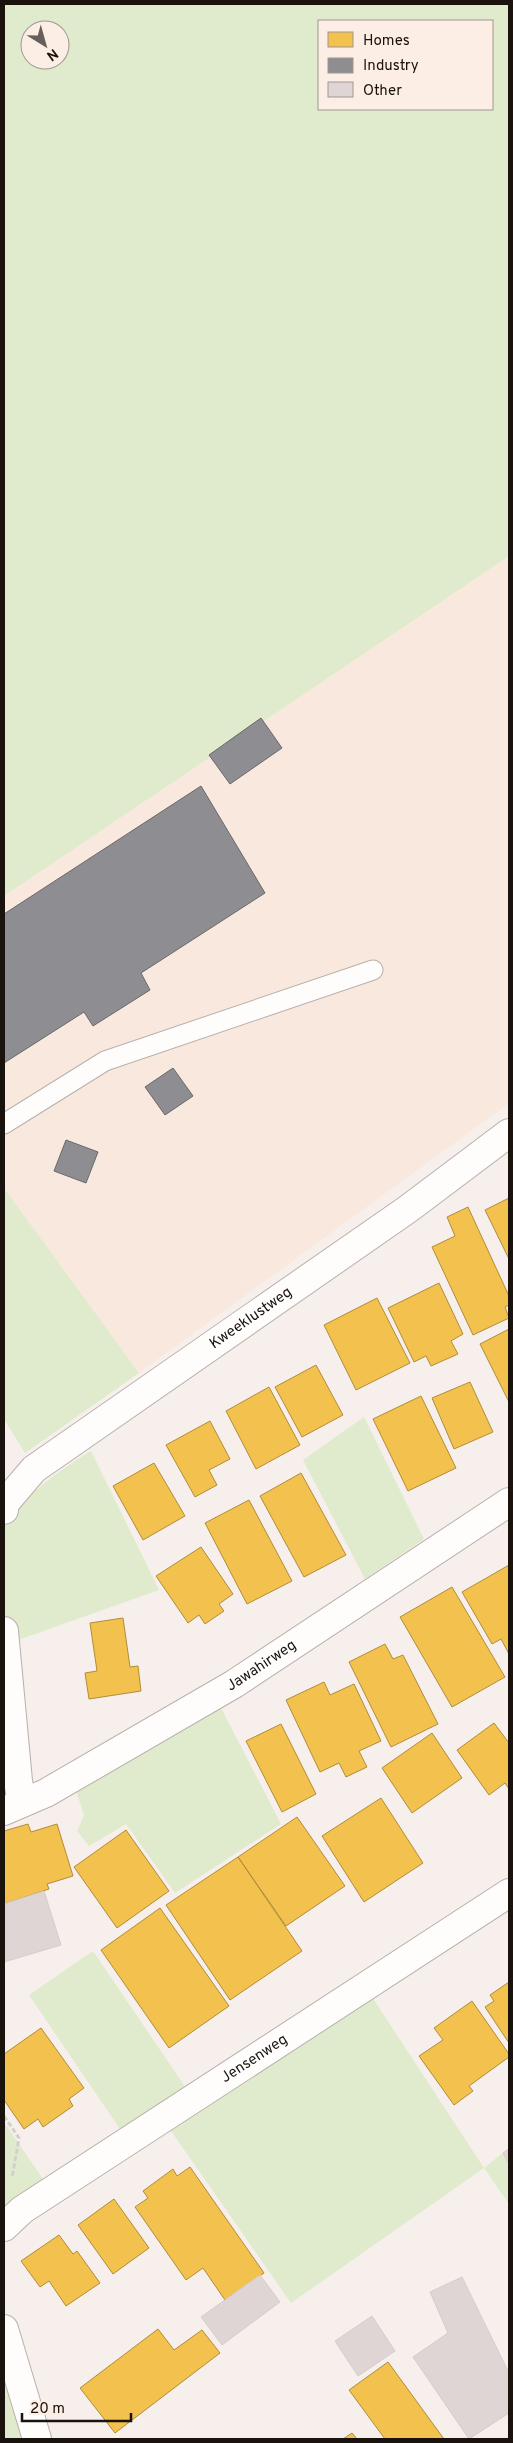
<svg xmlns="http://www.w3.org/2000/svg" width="513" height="2443" viewBox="0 0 513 2443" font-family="Overpass,sans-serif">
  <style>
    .built { fill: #f9e8dd }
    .green { fill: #dfebcc; fill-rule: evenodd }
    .homes { fill: #f2c14e; stroke: #b18c3a }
    .industry { fill: #8d8d92; stroke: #6a686a }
    .building { fill: #dfd5d5; stroke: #d5cdcc }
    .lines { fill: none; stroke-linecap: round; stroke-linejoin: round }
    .service-casing { stroke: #b8b0ac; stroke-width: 21 }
    .minor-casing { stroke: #b8b0ac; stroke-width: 30 }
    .path { stroke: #d2d0cf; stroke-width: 3; stroke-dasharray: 5 2.5; stroke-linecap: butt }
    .service { stroke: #fefdfc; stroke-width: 19 }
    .minor { stroke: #fefdfc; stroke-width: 28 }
    .labels { text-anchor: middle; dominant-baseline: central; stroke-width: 5; stroke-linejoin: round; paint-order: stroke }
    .street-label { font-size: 15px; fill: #1a120d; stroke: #fdeee5 }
  </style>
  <rect width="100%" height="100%" fill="#f7efeb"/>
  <!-- built -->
  <path class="built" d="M509 556V1103L139 1373 4 1188V896Z"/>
  <!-- green -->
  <path class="green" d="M4 4H509V556L4 896ZM319 21H492V109H319ZM30 30H60V60H30Z
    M4 1188 139 1373 25 1453 4 1419Z
    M364 1417 424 1539 365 1579 303 1460Z
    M91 1451 159 1590 4 1645V1523C32 1491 55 1473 91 1451Z
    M220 1706 281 1824 175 1893 126 1824 89 1846 77 1831 84 1815 76 1791 81 1782Z
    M93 1951 186 2088 122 2132 29 1995Z
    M372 1997 484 2168 509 2148V2204L484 2168 291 2303 169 2128Z
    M4 2122 45 2182 4 2210Z
    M4 2366 21 2439H4Z"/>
  <!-- homes -->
  <path class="homes" d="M509 1198V1259L485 1210Z
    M468 1207 509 1296V1305L505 1307 509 1318 473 1335 432 1247 455 1236 447 1217Z
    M439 1283 463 1334 451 1341 458 1354 431 1366 426 1356 414 1362 388 1308Z
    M377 1298 410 1363 356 1390 324 1325Z
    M509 1329V1402L480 1344Z
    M316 1365 343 1415 302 1437 275 1387Z
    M470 1382 493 1432 454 1449 432 1398Z
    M269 1387 300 1445 256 1469 226 1411Z
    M421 1396 456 1468 408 1491 373 1419Z
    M210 1421 230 1459 209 1470 217 1485 195 1497 166 1445Z
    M154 1463 185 1516 143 1540 113 1486Z
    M301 1473 346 1555 304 1577 260 1496Z
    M249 1500 292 1581 247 1604 205 1523Z
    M201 1547 233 1594 219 1604 224 1611 205 1624 199 1615 188 1623 156 1576Z
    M509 1565V1654L501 1639 492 1644 462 1592Z
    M452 1587 505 1677 452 1707 400 1617Z
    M123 1618 130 1667 138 1666 141 1691 89 1699 85 1673 97 1671 90 1623Z
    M385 1644 393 1659 403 1655 438 1724 391 1747 349 1662Z
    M324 1682 330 1695 354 1684 381 1741 359 1751 367 1767 346 1777 339 1763 320 1772 286 1700Z
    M494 1723 509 1743V1789L505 1783 489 1795 457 1750Z
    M281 1724 316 1794 282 1812 246 1741Z
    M432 1733 462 1778 412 1813 382 1768Z
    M381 1798 423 1863 364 1902 322 1836Z
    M297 1817 345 1886 286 1926 238 1857Z
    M28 1824 31 1832 57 1824 73 1876 47 1884 49 1889 4 1904V1831Z
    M126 1830 169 1891 117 1928 74 1867Z
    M238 1857 302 1951 230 2000 166 1905Z
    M160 1908 229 2006 169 2048 101 1950Z
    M509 1982V2043L485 2007 494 2001 490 1995Z
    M472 2001 509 2054V2057L469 2086 473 2091 454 2105 419 2056 443 2040 434 2028Z
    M41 2028 84 2088 69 2099 73 2106 43 2127 38 2119 24 2129 4 2100V2054Z
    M190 2167 264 2273 225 2300 203 2268 186 2280 135 2207 148 2198 143 2191 173 2169 177 2176Z
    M114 2199 149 2248 113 2274 78 2225Z
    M59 2235 73 2254 77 2251 100 2283 66 2306 49 2281 40 2287 21 2261Z
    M158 2329 174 2350 202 2330 220 2353 115 2433 80 2388Z
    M388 2362 444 2439H385L349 2390Z
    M352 2433 357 2439H343Z"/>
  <!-- industry -->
  <path class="industry" d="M261 718 282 748 230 784 209 755Z
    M201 786 265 893 141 973 150 990 93 1026 84 1012 4 1063V914Z
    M173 1068 193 1096 165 1115 145 1087Z
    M66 1140 98 1152 86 1183 54 1171Z"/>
  <!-- building -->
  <path class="building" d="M44 1891 61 1945 4 1962V1904Z
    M509 2149V2164L503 2153Z
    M260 2275 280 2302 222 2345 201 2317Z
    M462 2277 509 2373V2413L469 2439 413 2357 448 2333 430 2292Z
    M372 2316 395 2351 358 2376 335 2341Z"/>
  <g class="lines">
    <defs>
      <path id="service" d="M4 1124 105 1061 373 970"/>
      <g id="minor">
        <path id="s1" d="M4 1510 5 1503 34 1469 408 1209 509 1133"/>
        <path d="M4 1631 18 1781 22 1803"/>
        <path id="s2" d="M4 1811 46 1793 234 1684 509 1502"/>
        <path id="s3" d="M4 2227 22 2210 509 1893"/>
        <path d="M4 2329 37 2439"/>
      </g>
    </defs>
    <!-- service casing -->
    <use href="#service" class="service-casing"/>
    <!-- minor casing -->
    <use href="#minor" class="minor-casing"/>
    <!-- path -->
    <path class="path" d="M4 2116 19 2138 12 2178"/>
    <!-- service -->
    <use href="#service" class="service"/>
    <!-- minor -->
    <use href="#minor" class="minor"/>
  </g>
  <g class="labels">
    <!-- street labels -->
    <g class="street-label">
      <text stroke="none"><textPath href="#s1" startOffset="316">Kweeklustweg</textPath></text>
      <text stroke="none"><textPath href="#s2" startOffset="296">Jawahirweg</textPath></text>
      <text stroke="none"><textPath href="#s3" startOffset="302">Jensenweg</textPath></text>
    </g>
  </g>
  <!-- border -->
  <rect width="513" height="2443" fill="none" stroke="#1a120d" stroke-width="10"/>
  <!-- legend -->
  <rect x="318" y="20" width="175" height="90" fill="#fdeee5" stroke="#a2968f"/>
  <rect x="328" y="32" width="25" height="15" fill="#f2c14e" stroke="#a2968f"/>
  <text x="363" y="45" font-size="15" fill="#1a120d">Homes</text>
  <rect x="328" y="58" width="25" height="15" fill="#8d8d92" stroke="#a2968f"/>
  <text x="363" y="70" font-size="15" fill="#1a120d">Industry</text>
  <rect x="328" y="82" width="25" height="15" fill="#dfd5d5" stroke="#a2968f"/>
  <text x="363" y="95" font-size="15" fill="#1a120d">Other</text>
  <!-- north arrow -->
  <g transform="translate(45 45) rotate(143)"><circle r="24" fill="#fdeee5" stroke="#a2968f"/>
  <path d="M0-4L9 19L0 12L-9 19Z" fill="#675f5b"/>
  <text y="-8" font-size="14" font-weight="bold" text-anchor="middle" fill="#1a120d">N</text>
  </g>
  <!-- scale -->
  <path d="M22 2413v8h109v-8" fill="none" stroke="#1a120d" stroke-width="2.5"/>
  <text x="30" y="2413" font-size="15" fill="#1a120d" stroke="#fdeee5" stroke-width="4" paint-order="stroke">20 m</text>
</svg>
